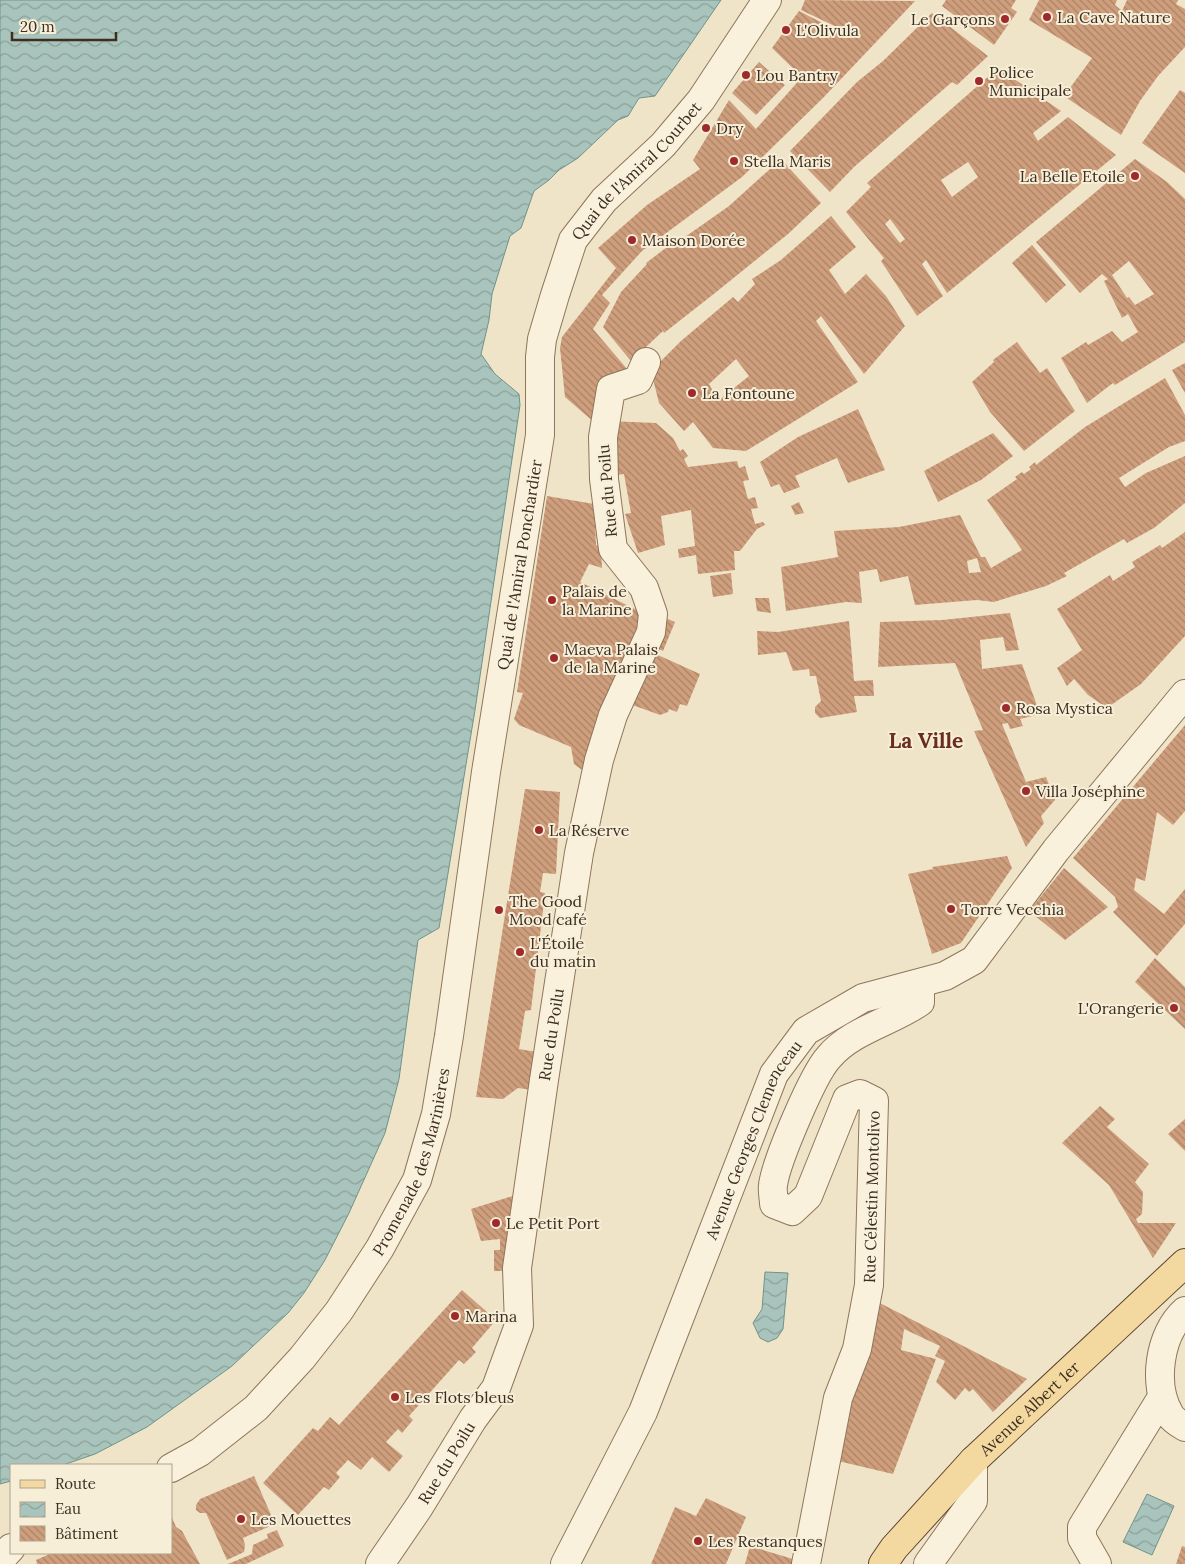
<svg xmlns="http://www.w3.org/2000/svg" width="1185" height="1564" viewBox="0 0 1185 1564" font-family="Lora,serif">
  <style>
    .water { fill: url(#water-waves); stroke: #6f938a }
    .building { fill: url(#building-back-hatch); fill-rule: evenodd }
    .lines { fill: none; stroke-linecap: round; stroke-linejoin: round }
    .minor-casing { stroke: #8d765c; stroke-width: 30 }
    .major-casing { stroke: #5b4430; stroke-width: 30 }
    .minor { stroke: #faf1dc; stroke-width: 28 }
    .major { stroke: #f3d9a0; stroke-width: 28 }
    .poi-dot { fill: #9e2a2b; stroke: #f7eed8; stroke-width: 2 }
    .labels { text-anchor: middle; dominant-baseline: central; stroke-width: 4; stroke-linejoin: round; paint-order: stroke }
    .poi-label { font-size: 16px; fill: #3d2e20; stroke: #f7eed8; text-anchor: start }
    .street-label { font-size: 16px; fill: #3d2e20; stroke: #f7eed8 }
    .district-label { font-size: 21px; font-weight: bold; fill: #6b2e1e; stroke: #f7eed8 }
  </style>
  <defs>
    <pattern id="water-waves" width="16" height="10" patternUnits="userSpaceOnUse" patternTransform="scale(1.25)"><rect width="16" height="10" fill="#a9c4bc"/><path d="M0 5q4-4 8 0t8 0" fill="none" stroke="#8ba098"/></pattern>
    <pattern id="building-back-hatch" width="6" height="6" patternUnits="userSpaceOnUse" patternTransform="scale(1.25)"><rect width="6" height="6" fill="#cf9f7d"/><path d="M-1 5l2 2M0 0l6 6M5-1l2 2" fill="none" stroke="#a98266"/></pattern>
  </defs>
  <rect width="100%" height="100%" fill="#f0e4c8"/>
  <!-- water -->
  <path class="water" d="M0 0H721L655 96 639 98 628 116 618 120 578 158 559 170 549 180 534 191 521 228 510 236 492 294 489 320 481 354 495 374 519 394 520 405 475 710 439 928 418 940 399 1079 385 1133 349 1213 325 1260 304 1293 288 1313 232 1366 147 1427 95 1454 63 1465H11V1481L0 1484Z
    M765 1272 788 1273 783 1329 777 1338 768 1342 760 1338 753 1323 762 1309Z
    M1147 1494 1174 1506 1152 1555 1123 1542Z"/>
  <!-- building -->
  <path class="building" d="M805 0 915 1 823 98 742 177 642 251 602 295 610 303 593 329 628 370 595 423 565 397 560 348 562 337 616 268 598 248 647 205 700 169 693 160 729 100 756 129 802 77 772 48 799 11 842 33 843 30 801 10Z
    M946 0H1016L1011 8 1017 12 994 45 942 6Z
    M1039 0H1117L1115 5 1122 11 1127 0H1178L1176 4 1185 9V47L1158 76 1140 101 1121 135 1064 96 1092 58 1029 20Z
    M932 13 988 56 957 85 952 82 854 167 830 192 790 151 857 82 883 61Z
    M759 62 785 85 756 115 732 93Z
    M998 68 1061 111 1033 133 1038 141 1068 117 1116 155 947 293 926 260 922 264 943 296 917 316 881 261 884 258 846 212 871 187 867 183ZM968 162 978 177 952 197 941 180ZM890 219 905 239 900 243 885 224Z
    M1180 90 1185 93V173L1142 143Z
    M781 159 821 203 788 234 715 293 664 333 663 331 631 361 603 327 621 292 647 264 646 263 675 241 679 247 687 240 685 237 729 206Z
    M1135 159 1167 182 1185 199V342L1115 385 1113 383 1087 403 1061 358 1086 342 1088 345 1112 331 1122 342 1138 332 1128 314 1122 318 1104 281 1108 279 1102 274 1080 293 1036 242ZM1129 261 1154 294 1135 305 1129 297 1127 298 1112 275Z
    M831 216 856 247 829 270 845 294 866 274 886 296 905 326 864 374 821 316 816 321 858 382 746 451 713 448 693 422 684 431 659 403 651 371 681 341 733 297 738 302 755 284 752 279 781 260ZM736 359 749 376 718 401 709 384Z
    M1032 245 1066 285 1046 303 1012 263Z
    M1017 342 1040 373 1047 368 1075 411 1024 451 990 412 972 382 994 362 993 360Z
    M1185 363V393L1172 370Z
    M1165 378 1185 415V441L1169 447 1119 478 1125 487 1146 473 1185 456V503L1154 528 1127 543 1124 539 1064 573 1067 576 1046 586 994 602 977 600 915 605 908 576 880 582 877 569 859 572 862 603 846 602 786 611 781 567 838 557 834 531 899 527 960 515 981 557H985L991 568 1022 550 987 500 1017 479 1015 477 1022 472 1024 474 1031 469 1029 467 1035 462 1036 465 1085 427ZM977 558 981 572 969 573 967 561Z
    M858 409 885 470 848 483 837 458 795 476 800 487 784 493 779 484 771 487 760 462 798 437Z
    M608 421 656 423 673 438 680 451 683 449 688 456 684 459 688 467 737 461 739 468 745 466 749 480 743 481 748 499 755 497 758 508 751 509 755 524 763 522 765 525 757 529 740 551H734L735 570 698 574 696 555 679 558 678 549 695 546 691 510 661 516 665 545 638 553 625 514 631 513 624 474 611 476Z
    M993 433 1013 456 981 480 938 502 924 471Z
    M547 496 594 504 596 545 601 547 602 568 589 564 580 582 643 613 611 688 582 770 574 764 571 747 519 725 514 719 523 693 517 692Z
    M799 502 804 513 795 515 791 506Z
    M1185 532V636L1141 684 1107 708 1088 695 1074 679 1067 686 1057 668 1082 650 1057 609 1110 575 1113 581 1135 567 1132 562 1160 545 1162 548Z
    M731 573 733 594 713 597 710 576Z
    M755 598H769L771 613 757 611Z
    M1010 613 1019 650 1006 651 1003 637 980 640 982 669 1022 664 1040 714 1020 719 1023 726 1010 729 1008 723 1002 724 1026 782 1046 777 1055 800 1041 816 1044 823 1026 847 974 731 983 730 955 663 878 667 880 622 942 620Z
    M663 617 675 622 663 651 651 645Z
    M849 621 854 681 873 680 874 696H854L857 712 820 718 815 713V707L821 701 816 676H810L809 669 793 671 786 652 758 655 757 631 778 632Z
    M649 651 700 674 687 706 680 704 677 712 669 709 668 712 660 715 627 703Z
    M1185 725V811L1173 825 1157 812 1145 881 1136 878 1134 890 1164 914 1185 889V924L1157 956 1113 912 1118 907 1115 897 1073 858Z
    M525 789 560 792 556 874 543 873 540 892 545 893 531 1010 525 1011 519 1049 537 1052 532 1090 518 1088 503 1099 476 1097Z
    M1007 856 1012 868 961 943 932 954 908 874 933 869 932 867Z
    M1064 868 1108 907 1065 940 1029 911Z
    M1155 958 1185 987V1029L1135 982Z
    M1100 1106 1115 1119 1107 1127 1149 1164 1135 1182 1143 1192 1142 1214 1136 1219 1138 1223H1176L1153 1258 1109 1185 1062 1143Z
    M1185 1119V1151L1168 1134Z
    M519 1194 513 1271H494V1250H500V1239L481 1241 471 1209Z
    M462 1290 496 1320 472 1348 476 1352 464 1364 459 1360 409 1416 413 1420 402 1433 398 1429 386 1442 403 1456 389 1472 372 1457 361 1470 348 1460 336 1473 340 1477 329 1490 324 1487 298 1515 263 1483 313 1428 318 1431 330 1417 339 1425Z
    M874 1300 1027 1379 993 1412 973 1389 969 1392 965 1388 955 1400 936 1382 945 1361 935 1356 940 1346 904 1329 901 1350 936 1359 893 1474 838 1461Z
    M254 1476 275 1524 243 1538 245 1545 244 1552 227 1560 206 1513H200L196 1510V1505L200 1499Z
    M706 1498 746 1517 726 1564H651L675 1507 696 1516Z
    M171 1515 176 1527 182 1531 200 1564H37L36 1560 52 1553H171Z
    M277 1530 284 1546 246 1564H228L252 1554 253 1545 268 1538 267 1534Z
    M750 1546 793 1559 792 1564H745Z
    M1182 1546 1185 1547V1564H1176Z"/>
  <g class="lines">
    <defs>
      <g id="minor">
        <path d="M1185 1311C1159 1334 1152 1385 1170 1415 1173 1420 1180 1424 1185 1427"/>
        <path id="s1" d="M171 1468 200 1452 256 1408 302 1358 339 1311 380 1248 417 1180 436 1114 449 1036 486 772 540 435V357L542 339 555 295 573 240 604 200 663 145 701 100 767 0"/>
        <path d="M0 1560 11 1548"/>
        <path id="s2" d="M380 1564 419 1507 473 1419 496 1388 519 1325 517 1268 544 1080 579 853 599 760 613 715 651 632 653 614 644 588 613 549 604 479 603 437 611 389 638 380 646 362"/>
        <path id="s3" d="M565 1564 643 1412 774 1074 806 1031 863 998 945 976 974 960 1056 850 1185 694"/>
        <path id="s4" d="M806 1564 838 1398 857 1349 869 1285 874 1101 860 1094 847 1099 808 1196 792 1211 774 1204C774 1199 772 1191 773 1185 776 1162 813 1074 829 1057 852 1030 891 1022 920 1002V984"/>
        <path d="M928 1564 973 1501V1461"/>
        <path d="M1097 1564 1082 1538V1527L1162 1397"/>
      </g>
      <g id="major">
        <path id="s5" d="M883 1564 894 1548 973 1461 1185 1263"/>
      </g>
    </defs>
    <!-- minor casing -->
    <use href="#minor" class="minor-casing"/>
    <!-- major casing -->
    <use href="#major" class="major-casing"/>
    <!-- minor -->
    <use href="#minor" class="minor"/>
    <!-- major -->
    <use href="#major" class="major"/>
  </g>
  <!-- markers -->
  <g class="poi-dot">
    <circle cx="1047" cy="17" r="5"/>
    <circle cx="1005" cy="19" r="5"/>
    <circle cx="786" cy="30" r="5"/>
    <circle cx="746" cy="75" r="5"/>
    <circle cx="979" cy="81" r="5"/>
    <circle cx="706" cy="128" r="5"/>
    <circle cx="734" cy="161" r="5"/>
    <circle cx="1135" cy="176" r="5"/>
    <circle cx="632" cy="240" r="5"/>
    <circle cx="692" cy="393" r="5"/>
    <circle cx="552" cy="600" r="5"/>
    <circle cx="554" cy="658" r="5"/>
    <circle cx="1006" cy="708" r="5"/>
    <circle cx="1026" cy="791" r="5"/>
    <circle cx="539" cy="830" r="5"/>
    <circle cx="951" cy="909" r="5"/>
    <circle cx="499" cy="910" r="5"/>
    <circle cx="520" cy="952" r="5"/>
    <circle cx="1174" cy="1008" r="5"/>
    <circle cx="496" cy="1223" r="5"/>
    <circle cx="455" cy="1316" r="5"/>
    <circle cx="395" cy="1397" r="5"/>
    <circle cx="241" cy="1519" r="5"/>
    <circle cx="698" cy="1541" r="5"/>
  </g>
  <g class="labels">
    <!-- poi labels -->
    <g class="poi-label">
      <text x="1057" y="17">La Cave Nature</text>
      <text x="995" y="19" text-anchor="end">Le Garçons</text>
      <text x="796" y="30">L'Olivula</text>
      <text x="989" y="72">Police<tspan x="989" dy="18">Municipale</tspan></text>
      <text x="756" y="75">Lou Bantry</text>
      <text x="716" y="128">Dry</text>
      <text x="744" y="161">Stella Maris</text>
      <text x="1125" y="176" text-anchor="end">La Belle Etoile</text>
      <text x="642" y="240">Maison Dorée</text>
      <text x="702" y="393">La Fontoune</text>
      <text x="562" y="591">Palais de<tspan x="562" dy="18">la Marine</tspan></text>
      <text x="564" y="649">Maeva Palais<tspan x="564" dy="18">de la Marine</tspan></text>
      <text x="1016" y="708">Rosa Mystica</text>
      <text x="1036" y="791">Villa Joséphine</text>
      <text x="549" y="830">La Réserve</text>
      <text x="509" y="901">The Good<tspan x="509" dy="18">Mood café</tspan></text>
      <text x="961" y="909">Torre Vecchia</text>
      <text x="530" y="943">L'Étoile<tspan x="530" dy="18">du matin</tspan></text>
      <text x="1164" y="1008" text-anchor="end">L'Orangerie</text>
      <text x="506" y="1223">Le Petit Port</text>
      <text x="465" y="1316">Marina</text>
      <text x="405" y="1397">Les Flots bleus</text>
      <text x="251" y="1519">Les Mouettes</text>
      <text x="708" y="1541">Les Restanques</text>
    </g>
    <!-- street labels -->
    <g class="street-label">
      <text stroke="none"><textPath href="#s1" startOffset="1434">Quai de l'Amiral Courbet</textPath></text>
      <text transform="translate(607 491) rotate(-95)">Rue du Poilu</text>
      <text stroke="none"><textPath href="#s1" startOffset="1009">Quai de l'Amiral Ponchardier</textPath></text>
      <text stroke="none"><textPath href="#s2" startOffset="571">Rue du Poilu</textPath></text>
      <text stroke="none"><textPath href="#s3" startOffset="465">Avenue Georges Clemenceau</textPath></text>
      <text stroke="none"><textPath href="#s1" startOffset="400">Promenade des Marinières</textPath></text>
      <text stroke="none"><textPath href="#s4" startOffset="375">Rue Célestin Montolivo</textPath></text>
      <text stroke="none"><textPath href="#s5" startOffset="214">Avenue Albert 1er</textPath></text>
      <text stroke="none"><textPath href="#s2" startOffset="121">Rue du Poilu</textPath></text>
    </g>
    <!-- district labels -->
    <g class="district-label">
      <text x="926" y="740">La Ville</text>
    </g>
  </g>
  <!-- legend -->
  <rect x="10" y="1464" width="162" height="90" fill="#f7eed8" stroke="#ada18e"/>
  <rect x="20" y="1480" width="25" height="8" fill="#f3d9a0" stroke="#ada18e"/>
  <text x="55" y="1489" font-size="15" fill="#3d2e20">Route</text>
  <rect x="20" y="1502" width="25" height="15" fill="url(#water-waves)" stroke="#ada18e"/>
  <text x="55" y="1514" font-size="15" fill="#3d2e20">Eau</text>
  <rect x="20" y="1526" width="25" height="15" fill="url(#building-back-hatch)" stroke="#ada18e"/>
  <text x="55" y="1539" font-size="15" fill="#3d2e20">Bâtiment</text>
  <!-- scale -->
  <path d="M12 32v8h104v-8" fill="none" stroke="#3d2e20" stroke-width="2.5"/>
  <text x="20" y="32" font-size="15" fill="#3d2e20" stroke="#f7eed8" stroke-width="4" paint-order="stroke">20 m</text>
</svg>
